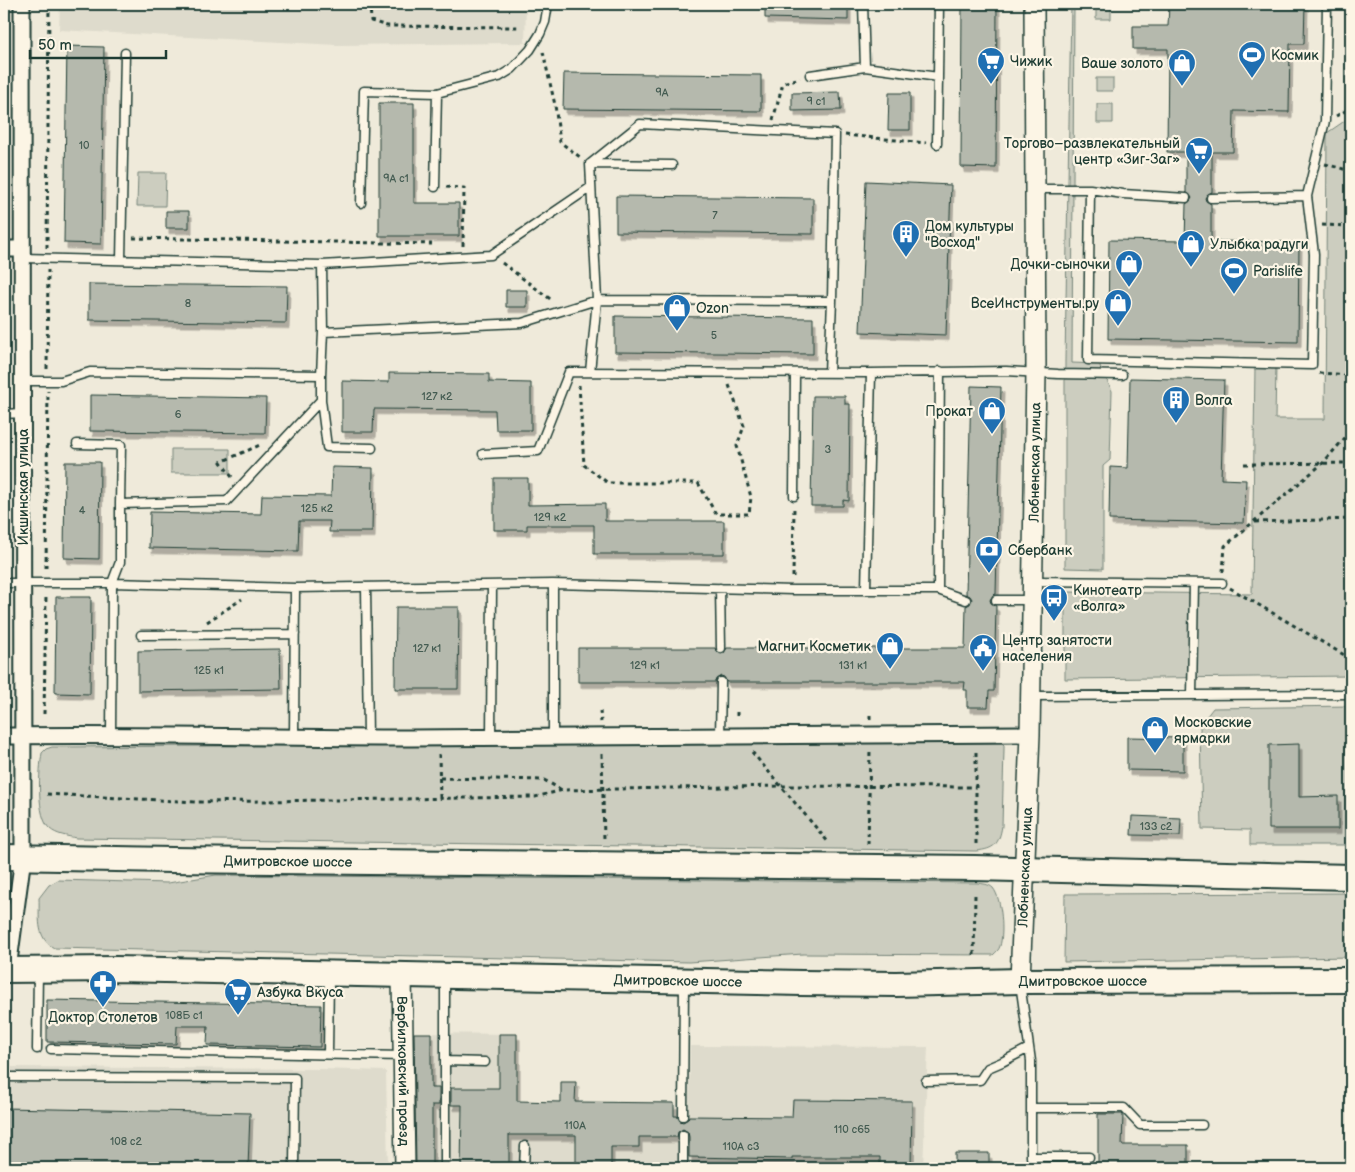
<svg xmlns="http://www.w3.org/2000/svg" width="1355" height="1172" viewBox="0 0 1355 1172" font-family="'Balsamiq Sans',sans-serif">
  <style>
    .built { fill: #dedbcc }
    .green { fill: #cccdbf; stroke: #76857a }
    .building { fill: #b5b9ad; stroke: #1f3d34; filter: url(#shadow) }
    .lines { fill: none; stroke-linecap: round; stroke-linejoin: round }
    .service-casing { stroke: #1f3d34; stroke-width: 11 }
    .minor-casing { stroke: #1f3d34; stroke-width: 19 }
    .tertiary-casing { stroke: #1f3d34; stroke-width: 22 }
    .primary-casing { stroke: #1f3d34; stroke-width: 28 }
    .path { stroke: #1f3d34; stroke-width: 3; stroke-dasharray: 4 4; stroke-linecap: butt }
    .service { stroke: #fcf5e5; stroke-width: 8 }
    .minor { stroke: #fcf5e5; stroke-width: 15 }
    .tertiary { stroke: #fcf5e5; stroke-width: 19 }
    .primary { stroke: #fcf5e5; stroke-width: 24 }
    .labels { text-anchor: middle; dominant-baseline: central; stroke-width: 4.5; stroke-linejoin: round; paint-order: stroke }
    .number-label { font-size: 11px; fill: #445c52 }
    .poi-label { font-size: 14px; fill: #1f3d34; stroke: #fcf5e5; text-anchor: start }
    .street-label { font-size: 14px; fill: #1f3d34; stroke: #fcf5e5 }
  </style>
  <defs>
    <filter id="shadow"><feDropShadow dx="3" dy="5.5" stdDeviation="0" flood-color="#0004"/></filter>
  </defs>
  <rect width="100%" height="100%" fill="#efeada"/>
  <filter id="ink" filterUnits="userSpaceOnUse"><feTurbulence type="fractalNoise" baseFrequency=".02" numOctaves="2"/><feDisplacementMap in="SourceGraphic" scale="10" xChannelSelector="R" yChannelSelector="G"/><feConvolveMatrix kernelMatrix="1 2 1 2 8 2 1 2 1" color-interpolation-filters="sRGB"/></filter>
  <g filter="url(#ink)">
    <!-- built -->
    <path class="built" d="M60 4H526L525 43 337 45 59 30Z
      M413 1033 517 1034V1111L524 1112 525 1101 560 1102 561 1082H576L575 1102 674 1116H689L690 1046 928 1047 923 1168H414Z
      M4 1067 320 1069 386 1071 388 1168H4Z"/>
    <!-- green -->
    <path class="green" d="M1071 4H1074L1072 363 1099 364 1112 391 1110 460 1103 466V569L1065 568V361Z
      M1096 4H1111V19H1096Z
      M1348 4H1351V676L1065 679V592L1252 594 1255 366H1276L1275 419H1325L1327 133 1346 120Z
      M1096 78H1113V91H1096Z
      M1097 104H1113V123H1097Z
      M138 173H166L165 206H137Z
      M171 449H230V473H171Z
      M1351 706V845H1250V830L1202 829 1200 725 1213 708Z
      M1000 741 1004 745V749L1002 826C999 844 995 849 976 851L76 838C67 836 57 835 50 829 36 817 39 770 42 753L46 749 52 747Z
      M216 875 978 883C983 884 989 884 993 888 1002 899 1004 933 1000 946 999 950 996 952 993 955L803 954 689 962 54 948C35 937 40 916 39 898L49 885 58 880 168 883Z
      M1351 893V957L1064 962 1065 894Z"/>
    <!-- building -->
    <path class="building" d="M765 4H848V20L765 18Z
      M962 4H997L996 168 961 167Z
      M1169 4H1305L1304 44H1290L1289 112 1234 111 1233 152H1212V192L1208 194 1205 198 1206 201 1211 204V241L1299 242 1298 342 1108 339 1109 240 1185 241 1186 204 1190 201 1192 198 1189 194 1186 192V152H1167L1168 49H1133V26H1168Z
      M67 46 104 47 101 244 64 243Z
      M564 73 761 75V111L563 109Z
      M840 92 841 110 792 111V93Z
      M889 93H910V130H888Z
      M379 103H414V203H459V236H379Z
      M866 181 951 185 946 335 860 332Z
      M616 196 813 198V234L616 232Z
      M166 211H189V228H166Z
      M89 284 287 286 286 323 89 320Z
      M506 290H527V307H506Z
      M615 316 813 318V354L615 352Z
      M389 373 489 374V382L531 383V430H496L495 410 374 409 373 432H342V381L389 382Z
      M1130 378 1224 380 1221 479 1246 480 1244 523 1109 520 1110 467 1128 468Z
      M971 386 1001 387 996 594 993 595 990 600 991 603 996 606 994 691H989L988 707H967V690H964L965 682H727L724 677 721 676 716 679 715 682H578V648H715L716 651 721 654 724 653 727 648H965L966 606 970 604 972 599 970 596 966 594Z
      M90 395 266 398 265 433 90 431Z
      M813 396H845V404H850L849 501 843 500V506H811Z
      M65 462H100L99 559 64 558Z
      M332 467 373 468 372 532H329L330 521H299L298 551 149 548 150 512 261 514 262 495 331 496Z
      M494 478H528V505L605 504V521H724V554H594V525H527V530H494Z
      M56 597H91L90 694 55 693Z
      M396 607H459L458 689H395Z
      M280 649 281 689 138 691V651Z
      M1127 737 1183 738V771L1127 770Z
      M1299 744V797L1338 796V829H1269V745Z
      M1132 816 1181 818 1180 836 1131 835Z
      M47 1000 321 1005 320 1047 207 1045 208 1026H177L176 1044 47 1042Z
      M414 1033H431V1088H439V1105H432V1168H416Z
      M499 1034H517V1101L561 1102V1082H576L575 1102 674 1103V1116H677L680 1121 683 1122 688 1119 689 1116 792 1117 793 1100 912 1101 911 1168H880V1157H792V1159L689 1157V1137L688 1132 683 1129 678 1132 677 1137H639V1147H611V1168H576V1135H509V1168H461L462 1105H451V1088H499Z
      M4 1108 250 1113 248 1168H4Z
      M1098 1114H1122L1123 1115 1122 1145H1188V1168H1098Z
      M955 1153H989V1168H955Z"/>
    <g class="lines">
      <defs>
        <path id="service" d="M863 4 865 67 938 77 939 4
          M810 75 865 67
          M937 144 938 77
          M590 164 597 300 590 372
          M672 165 590 164 640 124 835 134 832 301 829 373
          M435 187 437 93
          M1035 189H1090L1123 194 1186 198
          M1090 189 1088 360 1312 365 1314 254 1307 196
          M1211 198 1307 196 1325 121 1327 4
          M361 203 364 91 437 93 499 77 512 69 530 50 540 34 545 22 548 4
          M22 258 322 265 323 332 321 375V400L227 501 120 504V562L112 583 111 735
          M121 260 125 53
          M322 265 491 255 591 187
          M323 332 522 323 597 300 832 301
          M22 381H61L90 372 321 375
          M321 400 327 447 372 448
          M4 414 23 413
          M77 444 121 445 120 504
          M483 454 538 451 569 372 871 373 1006 371 1058 374 1122 375
          M794 496 795 373
          M1032 581 1222 583
          M4 583H112L295 588 553 584 793 590H938L966 600
          M366 587 368 738
          M720 588 721 648
          M866 589 871 373
          M938 590 940 371
          M996 600H1031
          M141 635 295 634
          M1192 695 1194 583
          M1030 696 1351 694
          M720 736 721 682
          M294 738 295 588
          M491 738 492 585
          M553 738V584
          M1020 983 1031 1061V1157H1089
          M37 1049 38 971
          M51 1049 403 1056
          M328 1054 329 976
          M445 1061 485 1062
          M4 1077 295 1078 294 1168
          M926 1081 980 1080 988 1068 1002 1062 1029 1048
          M1032 1108H1124L1140 1125H1202
          M683 1116 684 983
          M445 1168V978
          M524 1168 525 1146
          M683 1168V1135"/>
        <path id="minor" d="M4 249H22
          M4 736C139 734 275 738 411 738 617 738 823 734 1030 734
          M8 969 23 857 22 4"/>
        <g id="tertiary">
          <path id="s1" d="M402 975 405 1168"/>
          <path id="s2" d="M1020 981 1030 734 1036 372 1034 4"/>
        </g>
        <g id="primary">
          <path id="s3" d="M4 857 172 860 975 868 1351 877"/>
          <path id="s4" d="M4 970 116 969 801 983 896 984 1020 981 1351 980"/>
        </g>
      </defs>
      <!-- service casing -->
      <use href="#service" class="service-casing"/>
      <!-- minor casing -->
      <use href="#minor" class="minor-casing"/>
      <!-- tertiary casing -->
      <use href="#tertiary" class="tertiary-casing"/>
      <!-- primary casing -->
      <use href="#primary" class="primary-casing"/>
      <!-- path -->
      <path class="path" d="M370 4 371 21 387 26 519 27
        M543 52 555 105 560 142 580 157
        M1336 116 1351 108
        M773 120 783 83 800 78
        M845 135 926 143
        M1325 164 1351 171
        M446 187 464 188 463 246
        M1322 225 1351 226
        M133 238 432 244
        M47 248 49 4
        M502 263 553 301
        M47 369 48 270
        M1319 373 1351 375
        M579 385 584 465 608 483H698L716 514H749L751 497 737 446 744 426 729 385
        M1244 464 1351 463
        M232 477 221 462 260 445
        M1255 522 1351 519
        M46 568 48 391
        M1223 572 1225 546 1323 463 1351 431
        M793 577 794 506
        M1230 588 1351 659
        M207 622 242 599
        M600 711 601 722
        M737 712V720
        M44 714 46 595
        M870 719V711
        M752 752 829 843
        M439 754 440 798
        M602 754 604 840
        M440 778 544 780 562 790
        M47 794 196 802 535 797 563 790 781 786 976 787
        M868 844 870 750
        M976 844V751
        M974 955 975 894"/>
      <!-- service -->
      <use href="#service" class="service"/>
      <!-- minor -->
      <use href="#minor" class="minor"/>
      <!-- tertiary -->
      <use href="#tertiary" class="tertiary"/>
      <!-- primary -->
      <use href="#primary" class="primary"/>
    </g>
  </g>
  <!-- icons -->
  <defs>
    <symbol id="stadium-pin" viewBox="-11 -11 22 30"><path d="M0 17L-7.5 6A9.5 9.5 0 1 1 7.5 6Z" fill="#1f6fb2" stroke="#fcf5e5"/><path d="M0-5a6.5 5 0 1 0 0 10a6.5 5 0 1 0 0-10ZM-3.5-1.8h7v3.6h-7Z" fill="#fff"/></symbol>
    <symbol id="supermarket-pin" viewBox="-11 -11 22 30"><path d="M0 17L-7.5 6A9.5 9.5 0 1 1 7.5 6Z" fill="#1f6fb2" stroke="#fcf5e5"/><path d="M-6-5.5h2.5l.6 2H6L4.5 2H-2.5L-4.4-4H-6ZM-1.5 3.2a1.3 1.3 0 1 0 .1 0ZM3 3.2a1.3 1.3 0 1 0 .1 0Z" fill="#fff"/></symbol>
    <symbol id="shop-pin" viewBox="-11 -11 22 30"><path d="M0 17L-7.5 6A9.5 9.5 0 1 1 7.5 6Z" fill="#1f6fb2" stroke="#fcf5e5"/><path d="M-5-2.5h2.3a2.7 3.5 0 0 1 5.4 0H5L5.5 6h-11ZM-1.5-2.5h3a1.5 2.3 0 0 0-3 0Z" fill="#fff"/></symbol>
    <symbol id="building-pin" viewBox="-11 -11 22 30"><path d="M0 17L-7.5 6A9.5 9.5 0 1 1 7.5 6Z" fill="#1f6fb2" stroke="#fcf5e5"/><path d="M-4-6H4V6H1V3H-1V6H-4ZM-2.5-4.3h1.7v1.8h-1.7ZM.8-4.3h1.7v1.8H.8ZM-2.5-1h1.7V.8h-1.7ZM.8-1h1.7V.8H.8Z" fill="#fff"/></symbol>
    <symbol id="bank-pin" viewBox="-11 -11 22 30"><path d="M0 17L-7.5 6A9.5 9.5 0 1 1 7.5 6Z" fill="#1f6fb2" stroke="#fcf5e5"/><path d="M-6-4H6V4H-6ZM0-2.3a2.3 2.3 0 1 0 0 4.6a2.3 2.3 0 1 0 0-4.6Z" fill="#fff"/></symbol>
    <symbol id="bus-pin" viewBox="-11 -11 22 30"><path d="M0 17L-7.5 6A9.5 9.5 0 1 1 7.5 6Z" fill="#1f6fb2" stroke="#fcf5e5"/><path d="M-5-6H5V4H4V6H2V4H-2V6H-4V4H-5ZM-3.5-4V0h7V-4ZM-3.5 1.2v1.5H-2V1.2ZM2 1.2v1.5H3.5V1.2Z" fill="#fff"/></symbol>
    <symbol id="civic-pin" viewBox="-11 -11 22 30"><path d="M0 17L-7.5 6A9.5 9.5 0 1 1 7.5 6Z" fill="#1f6fb2" stroke="#fcf5e5"/><path d="M-.6-6.5H3V-4.5H.6V-3L4-1V1h2V6H-6V1h2V-1L-.6-3ZM-1.2 2.5V6h2.4V2.5Z" fill="#fff"/></symbol>
    <symbol id="pharmacy-pin" viewBox="-11 -11 22 30"><path d="M0 17L-7.5 6A9.5 9.5 0 1 1 7.5 6Z" fill="#1f6fb2" stroke="#fcf5e5"/><path d="M-2-6h4v4h4v4h-4v4h-4v-4h-4v-4h4Z" fill="#fff"/></symbol>
  </defs>
  <g fill-rule="evenodd">
    <use href="#stadium-pin" x="1236" y="39" width="32" height="43"/>
    <use href="#supermarket-pin" x="975" y="45" width="32" height="43"/>
    <use href="#shop-pin" x="1166" y="47" width="32" height="43"/>
    <use href="#supermarket-pin" x="1183" y="135" width="32" height="43"/>
    <use href="#building-pin" x="890" y="218" width="32" height="43"/>
    <use href="#shop-pin" x="1175" y="228" width="32" height="43"/>
    <use href="#shop-pin" x="1113" y="248" width="32" height="43"/>
    <use href="#stadium-pin" x="1218" y="255" width="32" height="43"/>
    <use href="#shop-pin" x="1102" y="287" width="32" height="43"/>
    <use href="#shop-pin" x="661" y="292" width="32" height="43"/>
    <use href="#building-pin" x="1160" y="384" width="32" height="43"/>
    <use href="#shop-pin" x="976" y="395" width="32" height="43"/>
    <use href="#bank-pin" x="973" y="534" width="32" height="43"/>
    <use href="#bus-pin" x="1038" y="582" width="32" height="43"/>
    <use href="#shop-pin" x="874" y="630" width="32" height="43"/>
    <use href="#civic-pin" x="967" y="632" width="32" height="43"/>
    <use href="#shop-pin" x="1139" y="714" width="32" height="43"/>
    <use href="#pharmacy-pin" x="87" y="968" width="32" height="43"/>
    <use href="#supermarket-pin" x="222" y="976" width="32" height="43"/>
  </g>
  <g class="labels">
    <!-- number labels -->
    <g class="number-label">
      <text x="662" y="92">9А</text>
      <text x="816" y="101">9 с1</text>
      <text x="84" y="145">10</text>
      <text x="396" y="178">9А с1</text>
      <text x="715" y="215">7</text>
      <text x="188" y="303">8</text>
      <text x="714" y="335">5</text>
      <text x="437" y="396">127 к2</text>
      <text x="178" y="414">6</text>
      <text x="828" y="449">3</text>
      <text x="317" y="508">125 к2</text>
      <text x="82" y="510">4</text>
      <text x="550" y="517">129 к2</text>
      <text x="427" y="648">127 к1</text>
      <text x="645" y="665">129 к1</text>
      <text x="853" y="665">131 к1</text>
      <text x="209" y="670">125 к1</text>
      <text x="1156" y="826">133 с2</text>
      <text x="184" y="1015">108Б с1</text>
      <text x="575" y="1125">110А</text>
      <text x="852" y="1129">110 с65</text>
      <text x="126" y="1141">108 с2</text>
      <text x="741" y="1146">110А c3</text>
    </g>
    <!-- poi labels -->
    <g class="poi-label">
      <text x="1271" y="55">Космик</text>
      <text x="1010" y="61">Чижик</text>
      <text x="1163" y="63" text-anchor="end">Ваше золото</text>
      <text x="1180" y="143" text-anchor="end">Торгово–развлекательный<tspan x="1180" dy="16">центр «Зиг-Заг»</tspan></text>
      <text x="925" y="226">Дом культуры<tspan x="925" dy="16">"Восход"</tspan></text>
      <text x="1210" y="244">Улыбка радуги</text>
      <text x="1110" y="264" text-anchor="end">Дочки-сыночки</text>
      <text x="1253" y="271">Parislife</text>
      <text x="1099" y="303" text-anchor="end">ВсеИнструменты.ру</text>
      <text x="696" y="308">Ozon</text>
      <text x="1195" y="400">Волга</text>
      <text x="973" y="411" text-anchor="end">Прокат</text>
      <text x="1008" y="550">Сбербанк</text>
      <text x="1073" y="590">Кинотеатр<tspan x="1073" dy="16">«Волга»</tspan></text>
      <text x="1002" y="640">Центр занятости<tspan x="1002" dy="16">населения</tspan></text>
      <text x="871" y="646" text-anchor="end">Магнит Косметик</text>
      <text x="1174" y="722">Московские<tspan x="1174" dy="16">ярмарки</tspan></text>
      <text x="257" y="992">Азбука Вкуса</text>
      <text x="103" y="1017" text-anchor="middle">Доктор Столетов</text>
    </g>
    <!-- street labels -->
    <g class="street-label">
      <text stroke="none"><textPath href="#s2" startOffset="519">Лобненская улица</textPath></text>
      <text transform="translate(23 487) rotate(-90)">Икшинская улица</text>
      <text stroke="none"><textPath href="#s3" startOffset="284">Дмитровское шоссе</textPath></text>
      <text stroke="none"><textPath href="#s2" startOffset="114">Лобненская улица</textPath></text>
      <text stroke="none"><textPath href="#s4" startOffset="674">Дмитровское шоссе</textPath></text>
      <text stroke="none"><textPath href="#s4" startOffset="1079">Дмитровское шоссе</textPath></text>
      <text stroke="none"><textPath href="#s1" startOffset="96">Вербилковский проезд</textPath></text>
    </g>
  </g>
  <!-- margin -->
  <rect width="1355" height="1172" fill="none" stroke="#fcf5e5" stroke-width="20"/>
  <rect x="10" y="10" width="1335" height="1152" fill="none" stroke="#1f3d34" stroke-width="2" filter="url(#ink)"/>
  <!-- scale -->
  <path d="M30 50v8h136v-8" fill="none" stroke="#1f3d34" stroke-width="2.5"/>
  <text x="38" y="50" font-size="15" fill="#1f3d34" stroke="#fcf5e5" stroke-width="4" paint-order="stroke">50 m</text>
</svg>
